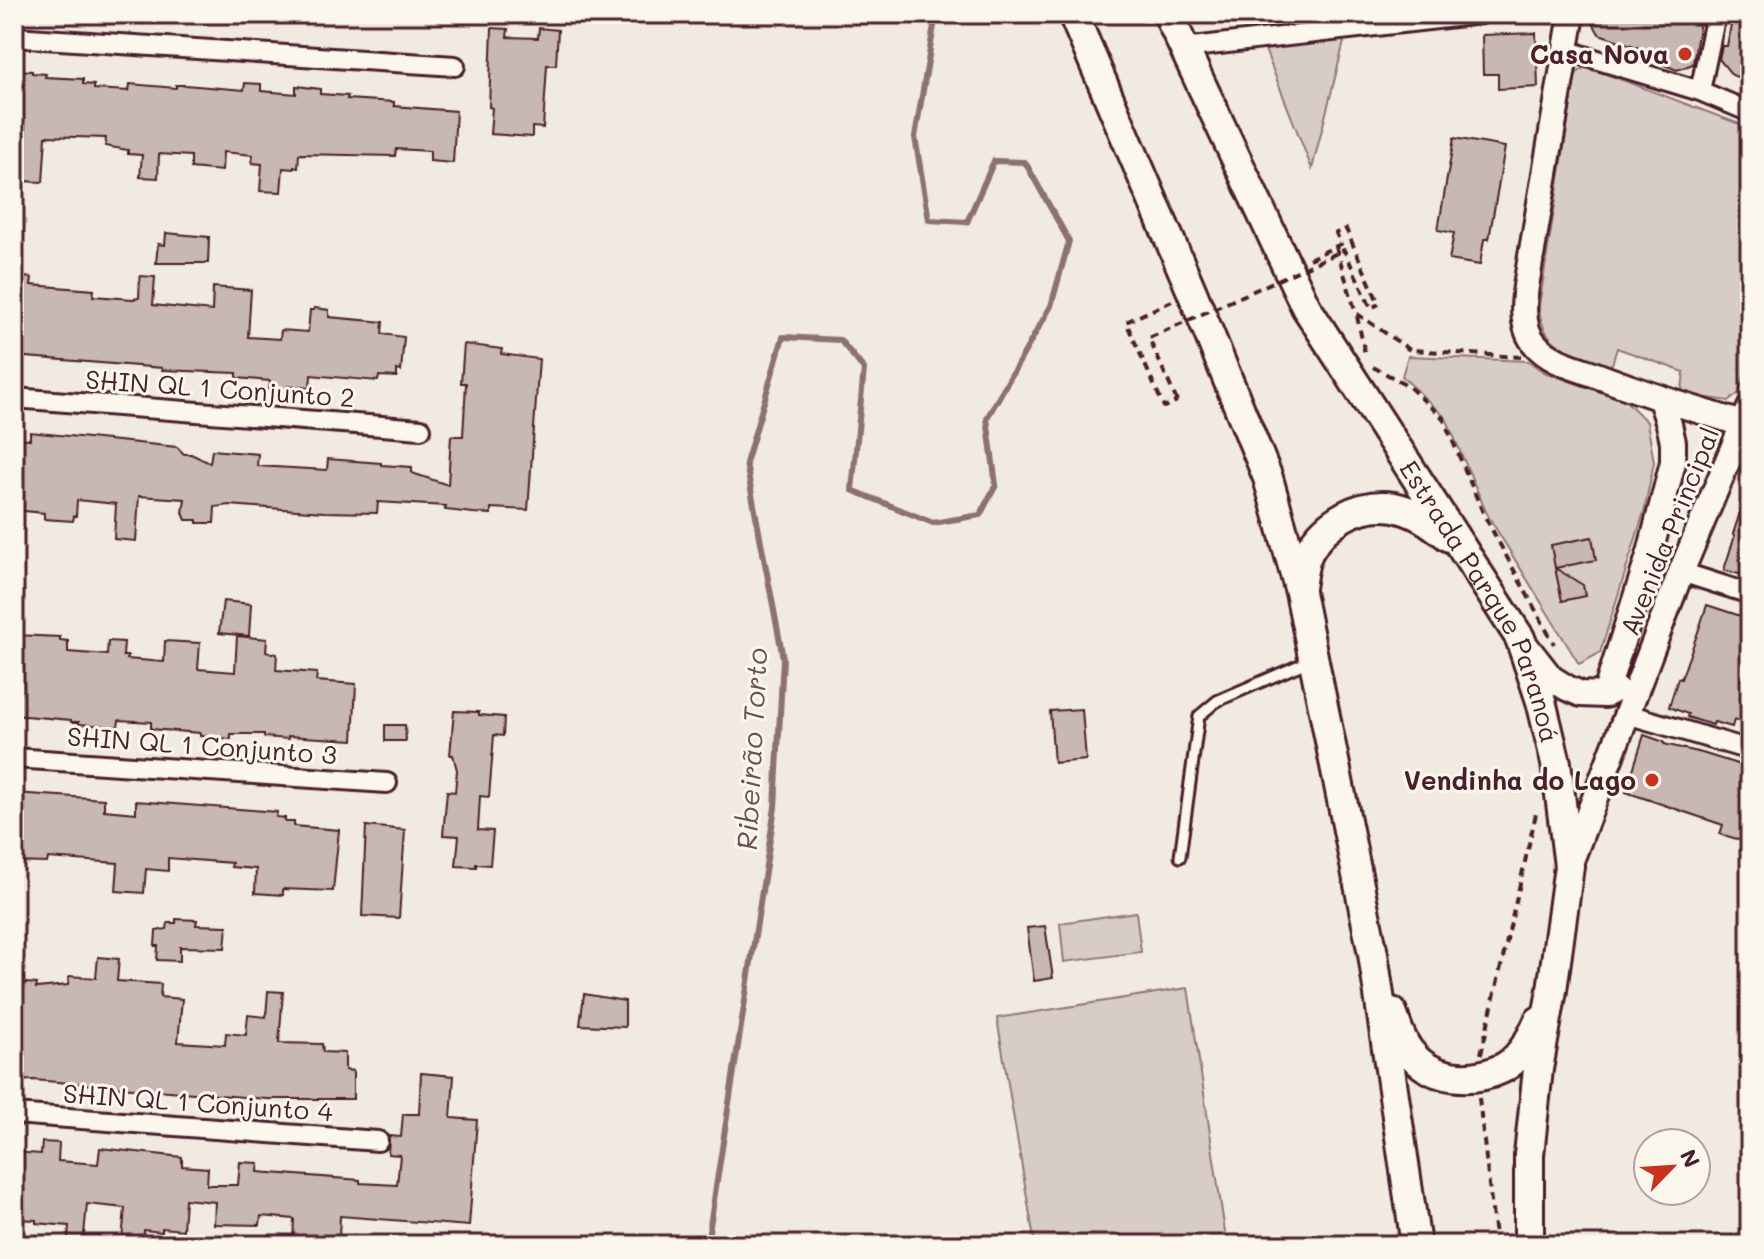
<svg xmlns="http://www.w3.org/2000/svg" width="1764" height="1259" viewBox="0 0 1764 1259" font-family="Mali,sans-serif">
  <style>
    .green { fill: #d8ccc6; stroke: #917678; stroke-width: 2 }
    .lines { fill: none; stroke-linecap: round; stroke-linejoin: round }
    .stream { stroke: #8c6f72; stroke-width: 6 }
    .building { fill: #c8b8b3; stroke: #4a1f2b; stroke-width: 2 }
    .lane-casing { stroke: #4a1f2b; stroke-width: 15 }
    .street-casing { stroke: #4a1f2b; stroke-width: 24 }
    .secondary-casing { stroke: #4a1f2b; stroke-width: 30 }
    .primary-casing { stroke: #4a1f2b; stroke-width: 34 }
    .path { stroke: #4a1f2b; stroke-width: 4; stroke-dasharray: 8 6; stroke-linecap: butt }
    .lane { stroke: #fbf7ec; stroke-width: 9 }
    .street { stroke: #fbf7ec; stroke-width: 18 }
    .secondary { stroke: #fbf7ec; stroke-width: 24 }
    .primary { stroke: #fbf7ec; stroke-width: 28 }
    .path-bridge { stroke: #4a1f2b; stroke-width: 4; stroke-dasharray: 8 6; stroke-linecap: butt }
    .poi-dot { fill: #c8321e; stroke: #fbf7ec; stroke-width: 3 }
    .labels { text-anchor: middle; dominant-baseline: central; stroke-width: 6; stroke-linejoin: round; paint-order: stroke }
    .poi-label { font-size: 26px; font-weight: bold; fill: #4a1f2b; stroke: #fbf7ec; text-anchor: end }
    .street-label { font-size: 26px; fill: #4a1f2b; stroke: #fbf7ec }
    .water-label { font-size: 28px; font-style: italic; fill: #704e55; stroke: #fbf7ec }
  </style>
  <rect width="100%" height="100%" fill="#f0eae0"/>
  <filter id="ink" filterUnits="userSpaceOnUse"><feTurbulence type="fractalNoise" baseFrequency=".0125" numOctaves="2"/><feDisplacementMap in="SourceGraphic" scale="16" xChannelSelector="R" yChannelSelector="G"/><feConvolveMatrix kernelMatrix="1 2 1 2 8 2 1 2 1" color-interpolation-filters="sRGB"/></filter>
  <g filter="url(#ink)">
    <!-- green -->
    <path class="green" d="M1251 14H1351L1312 169Z
      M1584 68 1593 69 1750 128V361L1738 394 1729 401 1687 395 1682 390 1684 372 1617 348 1612 364 1603 368C1571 352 1541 347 1539 306L1575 78 1577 73Z
      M1408 356 1528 361 1544 372 1626 401 1647 422 1654 462 1644 512 1600 653 1579 664 1487 514 1446 418 1402 376Z
      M1136 912 1141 952 1064 962 1060 923Z
      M1188 988 1227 1245H1035L997 1018Z"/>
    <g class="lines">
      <!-- stream -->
      <path class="stream" d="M707 1245 775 807 783 658 746 463 783 337 840 340 864 369 852 490 933 523 980 515 996 485 987 418 1051 306 1069 241 1025 162 994 161 967 222 929 220 915 137 936 14"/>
    </g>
    <!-- building -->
    <path class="building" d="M1588 14H1681V17L1700 21 1693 64 1677 70 1636 54 1637 47 1599 34Z
      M1733 14H1750V82L1732 75 1719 59 1722 46H1727Z
      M492 28 508 29 507 37 538 38 539 28 558 30 556 65H547L543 128 532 127V137L490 134 492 108 489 107Z
      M1536 33 1538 87 1498 89V74H1483L1482 35Z
      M14 70 32 71V73L46 74 45 77 83 79V84L94 85V89L129 91 130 84 176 88V85H185L244 90 245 83 261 84V91L296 94V86L320 89V94L348 96 347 99 394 102V106L456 111 453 163 430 161V151L396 149 395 156 299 154 298 168 294 167V169L283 168 281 192 260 191 262 164 252 163 253 155 223 152 222 171 191 168V156L159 154 158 178 140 177 142 155 128 154V150L105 146 106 138 46 136 43 182 21 181 25 127 14 126Z
      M1454 138 1505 147 1489 239H1484L1480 265 1449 260 1454 233 1438 230Z
      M166 233 209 237 208 263H156L158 244 165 245Z
      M14 276 32 278 31 285 94 290 93 296 133 299 139 298 140 276 155 277 153 305 212 311 213 287 251 290 248 337 280 339 281 330 308 332 310 310H314V308L329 310V317L383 322 382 334 404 337 401 371 397 370V377L379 376 378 381 311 375 310 388 288 386V394L269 393 270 381 237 378V373L162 370V368L14 356Z
      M464 344 502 349 501 354 539 359 528 510 491 508V514L473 513 445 510 446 506 378 502 377 513 324 512 229 505 215 507 214 523H197V520H186L183 513 185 499 139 496 136 541 114 539 116 504 77 500 76 516H74L73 521 44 519V513L14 510V438L30 439V432L177 447 184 454H191L210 463 212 450 258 454 257 466 327 470 328 459 381 463V465L412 467V473L448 485 451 436H463L466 383H461Z
      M1747 491 1750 492V577L1724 570 1735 535 1733 534Z
      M1592 537 1596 560 1555 568 1551 545Z
      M1555 568 1583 585 1585 596 1562 601Z
      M223 601 251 604 249 636 219 633Z
      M1707 605 1750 619V725L1734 720 1732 727 1714 722 1713 725 1687 717 1688 714 1669 707 1678 678 1681 679 1699 629Z
      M14 635 60 637V640L68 641V652L107 655 108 641 124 642 123 656H128L127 659 164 662 165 641 200 643 198 669 235 672 237 636 267 639 266 652 277 654 276 670 317 673 316 681 356 684 353 740 288 736V739L264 737V734H231V739L200 736V733L151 729V722L119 720 118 727 79 724V722H71V720L14 715Z
      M1082 709 1086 760 1054 763 1050 711Z
      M454 711 479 712V715L504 717 503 736 494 735 489 797 480 796 478 830 493 831 490 865 476 864V867L456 866 459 836 443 835 447 791 455 792 457 770 453 755H450Z
      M385 725H405L406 741H385Z
      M1644 735 1664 742V744L1702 753 1750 768V832L1746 831 1744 841 1720 834 1723 825 1626 792Z
      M14 793 104 799V810L136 813V801L277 812 276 817 285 818V822H294V826L339 830 333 891 283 889V895L255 893 256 869 231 867 232 863 168 858V871L146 869 144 893 116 891 118 863 48 858 47 863 14 862Z
      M366 826 405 830 399 918 362 916Z
      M176 919 197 920 196 925 227 926 225 948 180 947V961L157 960 158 946H155L156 931 167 929 168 923H176Z
      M1045 926 1053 978 1034 981 1027 928Z
      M98 957 119 959 117 981 161 984 160 997 182 999 178 1042 225 1045 226 1033 246 1035 248 1015 266 1017 268 991 283 992 279 1043 322 1044 323 1052 345 1053V1070L353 1071V1099H267L33 1080 18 1081 14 1075V982L37 984 36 988 68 985 69 976 96 978Z
      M584 994 625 1001V1027L580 1025Z
      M421 1073 454 1076 451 1118 477 1120 469 1226 340 1216 339 1238 321 1237V1245H293L294 1219 261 1216 260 1225 214 1224 215 1202 185 1199 183 1230 162 1228V1232L144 1230 143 1242 122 1240 125 1208 87 1204 83 1245H67L69 1226 36 1223V1220L14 1219V1152L41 1154 42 1142 59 1143 58 1161 98 1164 100 1148 182 1157V1166L208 1168 207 1185H238L240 1162 259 1163 258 1172 360 1180V1183L397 1185 400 1155 388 1154 389 1136 401 1137 403 1114H419Z"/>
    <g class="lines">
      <defs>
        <path id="lane" d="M1180 857 1199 716 1217 701 1309 661"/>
        <path id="street" d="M14 37 455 66
          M1184 48 1481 14
          M1565 50 1700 91 1750 112
          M1700 91 1716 14
          M14 398 421 429
          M1681 572 1750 594
          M1627 714 1750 750
          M14 758 387 783
          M14 1114 378 1141"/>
        <path id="secondary" d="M1572 14 1528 274C1524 296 1519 327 1536 345 1551 362 1575 367 1596 375 1645 394 1693 409 1743 424
          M1526 646 1551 678 1567 688 1581 694 1605 695 1616 689
          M1605 695 1650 553 1673 462V442L1669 424 1661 400
          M1569 866 1681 572 1750 408"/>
        <g id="primary">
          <path d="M1073 14 1192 292 1268 478 1300 592 1373 954 1416 1245"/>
          <path id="s1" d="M1168 14 1306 307 1520 638 1541 701 1556 763 1569 866 1552 990 1538 1069 1529 1155V1245"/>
          <path d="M1300 588C1302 575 1303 562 1309 551 1325 522 1360 501 1394 507 1415 511 1432 523 1449 537"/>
          <path d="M1392 1012C1396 1025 1401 1041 1410 1052 1431 1080 1471 1083 1501 1069 1519 1061 1531 1039 1539 1021"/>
        </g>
      </defs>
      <!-- lane casing -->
      <use href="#lane" class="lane-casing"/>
      <!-- street casing -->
      <use href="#street" class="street-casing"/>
      <!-- secondary casing -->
      <use href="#secondary" class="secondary-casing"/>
      <!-- primary casing -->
      <use href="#primary" class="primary-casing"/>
      <!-- path -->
      <path class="path" d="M1336 247 1356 313 1410 350 1521 357
        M1309 259 1341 244 1336 233 1346 229 1379 304
        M1172 301 1126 322 1164 407 1177 401
        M1357 316 1365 354
        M1373 367 1407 385 1443 418 1484 515 1554 644
        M1481 1054 1537 809
        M1479 1098 1496 1245"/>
      <!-- lane -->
      <use href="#lane" class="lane"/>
      <!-- street -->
      <use href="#street" class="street"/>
      <!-- secondary -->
      <use href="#secondary" class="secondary"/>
      <!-- primary -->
      <use href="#primary" class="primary"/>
      <!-- path-bridge -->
      <path class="path-bridge" d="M1177 401 1149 338 1344 250 1371 308 1379 304"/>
    </g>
  </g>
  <!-- markers -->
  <g class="poi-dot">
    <circle cx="1685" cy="54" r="8"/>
    <circle cx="1652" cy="780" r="8"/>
  </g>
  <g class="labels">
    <!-- poi labels -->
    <g class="poi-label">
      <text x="1669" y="54">Casa Nova</text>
      <text x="1636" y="780">Vendinha do Lago</text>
    </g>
    <!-- street labels -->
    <g class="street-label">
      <text transform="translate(220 388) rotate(4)">SHIN QL 1 Conjunto 2</text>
      <text transform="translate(1669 531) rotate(-68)">Avenida Principal</text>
      <text stroke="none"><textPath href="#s1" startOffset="668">Estrada Parque Paranoá</textPath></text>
      <text transform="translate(202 745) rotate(4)">SHIN QL 1 Conjunto 3</text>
      <text transform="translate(198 1102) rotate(4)">SHIN QL 1 Conjunto 4</text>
    </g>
    <!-- water labels -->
    <g class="water-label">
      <text transform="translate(751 749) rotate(-87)">Ribeirão Torto</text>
    </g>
  </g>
  <!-- margin -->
  <rect width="1764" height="1259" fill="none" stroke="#fbf7ec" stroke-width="48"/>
  <rect x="24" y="24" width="1716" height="1211" fill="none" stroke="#4a1f2b" stroke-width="3" filter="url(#ink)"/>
  <!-- north arrow -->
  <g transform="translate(1672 1167) rotate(65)"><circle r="38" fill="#fbf7ec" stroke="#b4a19f" stroke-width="2"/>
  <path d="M0-6L14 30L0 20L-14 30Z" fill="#c8321e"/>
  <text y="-12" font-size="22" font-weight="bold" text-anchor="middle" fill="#4a1f2b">N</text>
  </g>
</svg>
